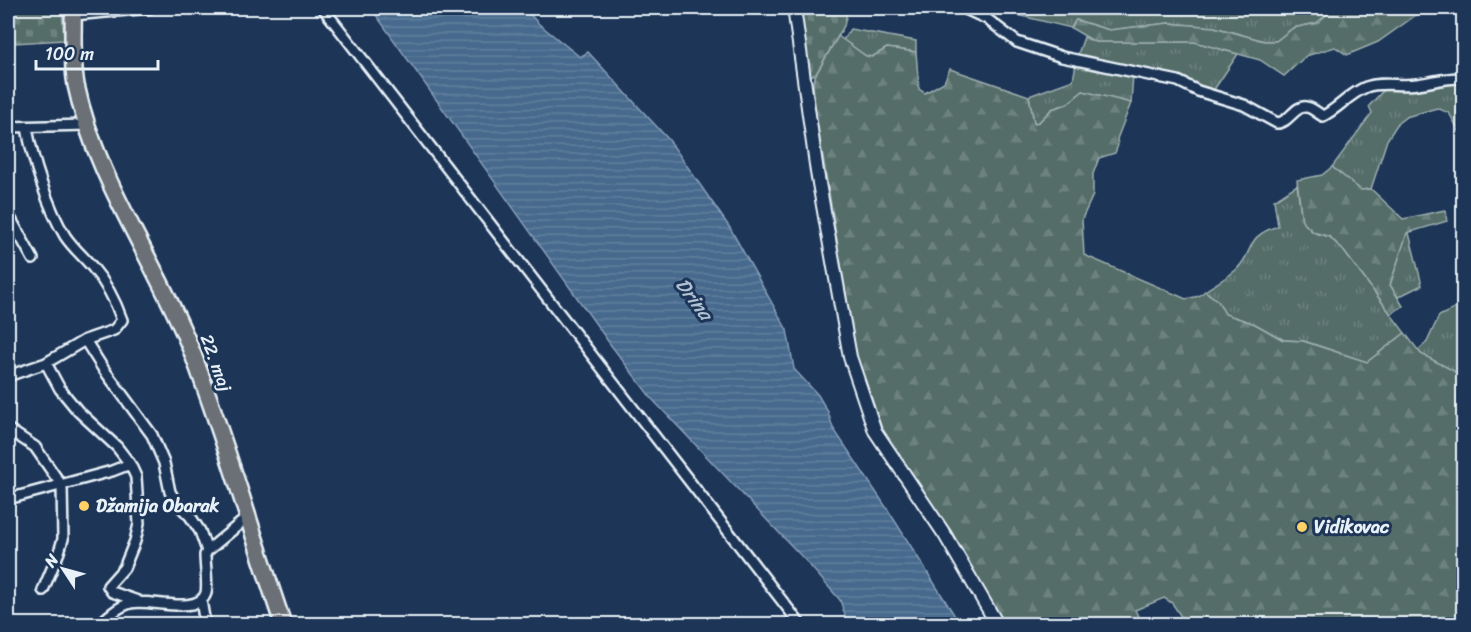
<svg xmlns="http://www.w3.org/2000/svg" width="1471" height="632" viewBox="0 0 1471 632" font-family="Sriracha,sans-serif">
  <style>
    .grass { fill: url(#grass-tufts); stroke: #9eafb0; stroke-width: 1.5 }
    .forest { fill: url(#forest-firs); stroke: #9eafb0; stroke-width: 1.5 }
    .cemetery { fill: url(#cemetery-stones); stroke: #9eafb0; stroke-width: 1.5 }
    .water { fill: url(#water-rules); stroke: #879fb8; stroke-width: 1.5 }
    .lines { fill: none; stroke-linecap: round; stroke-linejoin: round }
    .minor-casing { stroke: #e8f1f8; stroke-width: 14 }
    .tertiary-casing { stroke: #e8f1f8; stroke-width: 16 }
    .primary-casing { stroke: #e8f1f8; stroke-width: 20 }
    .minor { stroke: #1d3557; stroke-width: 9 }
    .tertiary { stroke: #1d3557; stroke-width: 12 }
    .primary { stroke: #6a7074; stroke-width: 15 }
    .poi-dot { fill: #ffd166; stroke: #1d3557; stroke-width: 2 }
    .labels { text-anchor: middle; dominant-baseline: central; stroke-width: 6; stroke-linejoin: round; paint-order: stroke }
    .street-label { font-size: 18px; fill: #e8f1f8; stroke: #1d3557 }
    .poi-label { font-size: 18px; font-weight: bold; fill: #e8f1f8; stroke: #1d3557; text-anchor: start }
    .water-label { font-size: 20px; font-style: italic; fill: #afc1d3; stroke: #1d3557 }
  </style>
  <defs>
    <pattern id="grass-tufts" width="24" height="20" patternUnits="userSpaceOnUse" patternTransform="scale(1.5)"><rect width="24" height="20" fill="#546d69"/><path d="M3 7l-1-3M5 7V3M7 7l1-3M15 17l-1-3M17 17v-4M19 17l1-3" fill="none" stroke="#6d827f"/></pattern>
    <pattern id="forest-firs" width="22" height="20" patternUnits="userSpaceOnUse" patternTransform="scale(1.5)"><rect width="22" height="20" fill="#546d69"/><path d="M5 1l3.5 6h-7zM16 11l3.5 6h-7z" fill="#6d827f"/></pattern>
    <pattern id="cemetery-stones" width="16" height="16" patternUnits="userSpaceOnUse" patternTransform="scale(1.5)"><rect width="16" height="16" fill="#546d69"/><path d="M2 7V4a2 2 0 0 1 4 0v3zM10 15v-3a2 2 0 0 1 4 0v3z" fill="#6d827f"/></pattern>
    <pattern id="water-rules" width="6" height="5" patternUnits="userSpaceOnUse" patternTransform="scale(1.5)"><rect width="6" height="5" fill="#46698d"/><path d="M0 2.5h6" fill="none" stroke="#617f9e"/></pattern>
  </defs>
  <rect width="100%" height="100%" fill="#1d3557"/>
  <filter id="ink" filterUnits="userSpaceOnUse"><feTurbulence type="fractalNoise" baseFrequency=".0167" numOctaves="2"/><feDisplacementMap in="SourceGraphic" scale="12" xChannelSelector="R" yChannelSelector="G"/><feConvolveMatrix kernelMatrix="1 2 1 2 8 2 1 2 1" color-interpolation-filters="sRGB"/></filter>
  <g filter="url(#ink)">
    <!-- grass -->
    <path class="grass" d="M1019 8H1255L1265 11 1266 8H1359L1333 9 1317 23 1293 28 1276 41H1264L1214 27 1169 23 1109 30 1076 20 1071 28 1017 15Z
      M850 29 916 41V52L887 48 872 57 866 56 843 40Z
      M1084 37 1095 42H1195L1238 54 1209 97 1177 84 1133 74 1131 103 1083 91 1067 104 1052 109 1039 122 1034 123 1029 96 1073 80 1078 54Z
      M1450 74H1463V138L1449 113 1437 108 1406 117 1398 123 1387 140 1371 189 1361 190 1332 167 1372 113 1369 106 1393 80H1415Z
      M1297 185 1302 221 1313 232 1330 237 1343 250 1405 333 1367 362 1304 341 1284 340 1255 324 1225 314 1218 301 1205 291C1215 284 1228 277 1237 269 1256 249 1244 237 1278 226L1274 200Z
      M1407 233H1409L1422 285 1398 297 1390 285Z
      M1462 305 1463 385 1454 371 1421 354 1418 350 1427 342 1439 316Z"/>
    <!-- forest -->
    <path class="forest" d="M1426 8 1378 42 1347 55 1335 47 1306 56 1284 76 1260 60 1195 42H1095L1071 28 1076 20 1109 30 1169 23 1214 27 1264 41H1276L1293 28 1317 23 1333 9Z
      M838 36 866 56 872 57 887 48 916 52 919 89 925 93 944 82 950 69 1029 96 1034 123 1039 122 1052 109 1067 104 1083 91 1131 103 1117 139 1118 145 1115 153 1099 158 1093 174V195L1082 219 1084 255 1186 299 1199 296 1205 291 1218 301 1225 314 1255 324 1283 340 1303 341 1367 362 1405 333 1421 354 1454 371 1464 385 1463 624H1186L1172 603 1164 598 1135 610 1142 624H1004L950 531 879 428 856 353 815 110 813 82 816 74Z
      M1332 167 1361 190 1371 189 1403 219 1445 210 1447 221 1407 233 1390 285 1403 306 1391 314 1343 250 1330 237 1313 232 1302 221 1297 180 1322 175Z"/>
    <!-- cemetery -->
    <path class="cemetery" d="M13 8H62L64 40 14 43Z
      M799 8H848L844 26 816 74 808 77Z"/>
    <!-- water -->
    <path class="water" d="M371 8H524L539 24 580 57 588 52 669 140 730 228 787 330 794 369 818 395 828 412 833 428 888 510 960 624H848L840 600 805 560 652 399 610 344Z"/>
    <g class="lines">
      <defs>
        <path id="minor" d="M323 8 800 624
          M963 8 987 19 1017 42 1062 57 1178 81 1198 91 1244 105 1277 123C1289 123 1295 105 1306 107 1312 107 1318 114 1323 116 1339 108 1349 94 1366 87 1383 81 1400 87 1417 84 1433 82 1447 77 1464 78
          M73 15 150 8
          M8 127 87 125
          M8 214 33 259
          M85 340 102 367 152 435 164 463 170 492 177 503 190 516 200 531 207 551
          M46 363 60 389 78 411 117 447 130 464 136 477 139 524 135 541 124 568 108 586 112 592 138 601
          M8 376 46 363 85 340 114 330 122 320C115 300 106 283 93 268 84 257 73 248 65 236 48 208 32 159 27 127
          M8 429 35 447 62 486 63 539 59 552 43 590
          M8 499 112 471 130 464
          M201 600 205 624
          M100 624C108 616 119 606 131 603 148 598 199 616 206 593 208 585 205 565 205 555L207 551 248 517"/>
        <path id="tertiary" d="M794 8 817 172 850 357 875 431 945 535 997 624"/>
        <path id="primary" d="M73 8C74 33 71 59 76 85 96 181 157 262 192 352 226 441 252 534 283 624"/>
      </defs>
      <!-- minor casing -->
      <use href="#minor" class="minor-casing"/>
      <!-- tertiary casing -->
      <use href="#tertiary" class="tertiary-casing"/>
      <!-- primary casing -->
      <use href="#primary" class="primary-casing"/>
      <!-- minor -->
      <use href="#minor" class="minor"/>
      <!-- tertiary -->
      <use href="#tertiary" class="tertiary"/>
      <!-- primary -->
      <use href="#primary" class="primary"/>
    </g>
  </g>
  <!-- markers -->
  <g class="poi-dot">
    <circle cx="84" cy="506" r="6"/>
    <circle cx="1302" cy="527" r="6"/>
  </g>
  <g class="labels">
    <!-- street labels -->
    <g class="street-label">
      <text transform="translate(216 363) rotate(70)">22. maj</text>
    </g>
    <!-- poi labels -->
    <g class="poi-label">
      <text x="96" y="506">Džamija Obarak</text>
      <text x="1314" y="527">Vidikovac</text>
    </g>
    <!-- water labels -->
    <g class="water-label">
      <text transform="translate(694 299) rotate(53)">Drina</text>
    </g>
  </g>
  <!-- margin -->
  <rect width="1471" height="632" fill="none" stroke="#1d3557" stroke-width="30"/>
  <rect x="15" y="15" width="1441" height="602" fill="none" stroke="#e8f1f8" stroke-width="2" filter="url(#ink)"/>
  <!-- north arrow -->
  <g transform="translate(63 569) rotate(306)" stroke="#1d3557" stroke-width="4.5" paint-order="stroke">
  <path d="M0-4.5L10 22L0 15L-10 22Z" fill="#e8f1f8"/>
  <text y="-9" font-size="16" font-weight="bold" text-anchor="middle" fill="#e8f1f8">N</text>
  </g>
  <!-- scale -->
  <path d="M36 60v9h122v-9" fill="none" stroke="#e8f1f8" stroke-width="3"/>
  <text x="45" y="60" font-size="18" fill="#e8f1f8" stroke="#1d3557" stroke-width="4.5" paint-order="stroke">100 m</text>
</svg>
